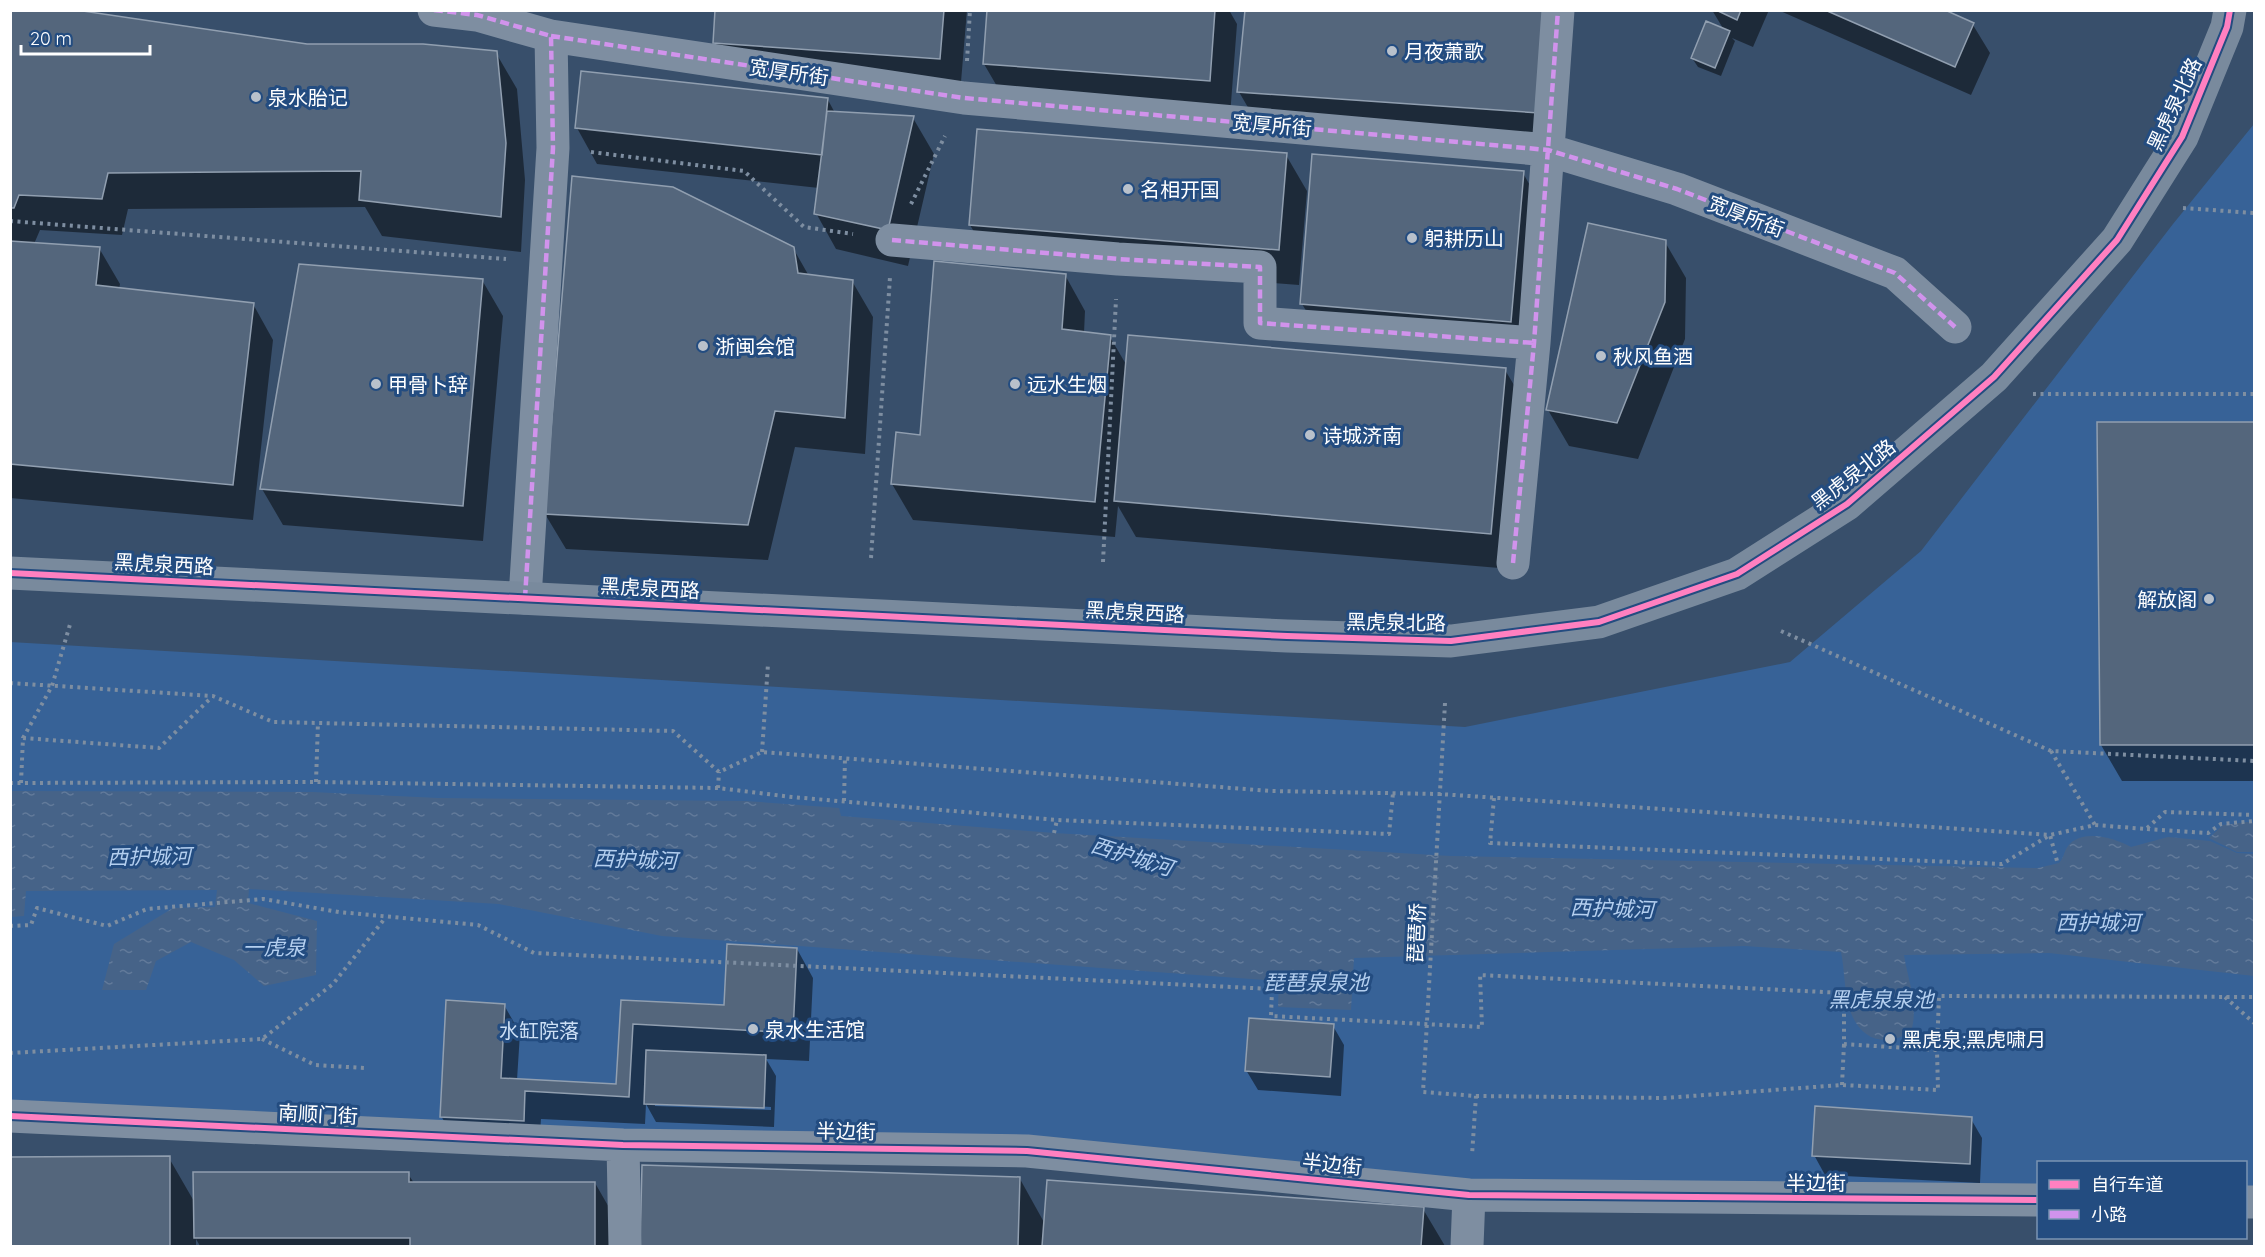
<svg xmlns="http://www.w3.org/2000/svg" width="2265" height="1257" viewBox="0 0 2265 1257" font-family="Quicksand,'Noto Sans SC',sans-serif">
  <style>
    .park { fill: #376297 }
    .water { fill: url(#water-ripples) }
    .shadow { fill: #0007; fill-rule: evenodd }
    .building { fill: #54667c; stroke: #919fb0; stroke-width: 1.5 }
    .lines { fill: none; stroke-linecap: round; stroke-linejoin: round }
    .path { stroke: #7e8ea1; stroke-width: 4; stroke-dasharray: 3 4.5; stroke-linecap: butt }
    .street { stroke: #7e8ea1; stroke-width: 33 }
    .secondary { stroke: #798a9d; stroke-width: 33 }
    .quiet { stroke: #d193ec; stroke-width: 4.5; stroke-dasharray: 9 4.5; stroke-linecap: butt }
    .cycleway-casing { stroke: #234c80; stroke-width: 10 }
    .cycleway { stroke: #ff80c0; stroke-width: 6 }
    .poi-dot { fill: #b9c1cb; stroke: #234c80; stroke-width: 2 }
    .labels { text-anchor: middle; dominant-baseline: central; stroke-width: 6; stroke-linejoin: round; paint-order: stroke }
    .poi-label { font-size: 20px; fill: #fff; stroke: #234c80; text-anchor: start }
    .street-label { font-size: 20px; fill: #fff; stroke: #234c80 }
    .park-label { font-size: 20px; fill: #ccdff5; stroke: #234c80 }
    .water-label { font-size: 21px; font-style: italic; fill: #b4cfef; stroke: #234c80 }
  </style>
  <defs>
    <pattern id="water-ripples" width="26" height="14" patternUnits="userSpaceOnUse" patternTransform="scale(1.5)"><rect width="26" height="14" fill="#466388"/><path d="M2 4q2-2 4 0t4 0M15 11q2-2 4 0t4 0" fill="none" stroke="#627a9a"/></pattern>
  </defs>
  <rect width="100%" height="100%" fill="#384f6b"/>
  <!-- park -->
  <path class="park" d="M2254 124V1196H2246V1162H2038V1194L1460 1182 11 1101 10 642 1465 727 1790 662 1921 551 2173 224Z"/>
  <!-- water -->
  <path class="water" d="M10 791 312 792 438 798 746 801 839 808 841 816 1054 833 1451 856 2038 868 2059 863C2064 858 2064 851 2068 846 2082 828 2115 838 2131 847L2168 837 2210 841 2237 853 2254 854V976L2049 953 1904 955C1908 981 1919 1005 1911 1032 1886 1047 1862 1041 1851 1013 1844 995 1845 971 1841 952L1744 946 1354 958 1351 1010 1278 1007 1279 981 662 936 499 904 249 889 248 903 317 921 316 975 264 986 234 960 191 942 156 961 146 990H102L114 944 173 908 215 907 217 890 26 891 24 916 11 917Z
    M2247 822 2254 823V852H2237L2209 838 2223 825Z"/>
  <!-- shadow -->
  <path class="shadow" d="M10 10 307 45 496 53 517 89 525 180 521 252 382 236 365 207 128 209 122 235 40 230 34 244 99 248 120 284 119 289 253 304 273 340 253 520 10 498Z
    M717 10H967L960 94 735 78 714 42Z
    M988 10H1229L1237 24 1230 116 1005 100 984 64Z
    M1568 10 1559 149 1260 128 1239 92Z
    M1712 10H1769L1753 47 1732 38 1735 41 1721 76 1698 67 1692 58 1724 30Z
    M1778 10H1941L1973 25 1990 53 1971 95Z
    M828 100 835 113 913 118 934 154 908 266 836 249 816 213 819 188 597 164 577 128Z
    M1286 155 1307 191 1299 285 991 261 970 225Z
    M1523 173 1543 209 1531 357 1323 339 1302 304Z
    M1665 242 1686 278 1685 339 1638 459 1569 446 1548 410Z
    M793 248 809 276 852 281 873 317 865 454 795 447 768 560 566 549 545 514Z
    M1065 275 1085 311 1084 333 1110 337 1127 366 1505 370 1526 405 1511 569 1136 537 1118 506 1115 537 913 520 892 484 922 437Z
    M482 280 503 316 483 541 283 525 262 489Z
    M2098 424H2254V781H2122L2101 745Z
    M797 949 813 978 809 1061 766 1059 776 1076 774 1127 656 1122 646 1104 645 1124 541 1119 539 1149 458 1144 441 1116 504 1005 520 1033 517 1080 618 1085 622 1002 725 1007ZM655 1102 771 1107V1110L655 1106Z
    M1333 1026 1344 1045 1341 1096 1258 1090 1246 1070Z
    M1971 1119 1982 1138 1980 1183 1825 1175 1814 1155Z
    M10 1158H169L195 1203 408 1174 414 1183H595L622 1230V1246H200L196 1239V1246H10Z
    M644 1166 1020 1179 1045 1224 1423 1209 1445 1246H641Z"/>
  <!-- building -->
  <path class="building" d="M10 10H76L307 44H423L497 51 506 143 501 217 359 200 361 171 108 173 102 199 19 195 14 208H10Z
    M715 10H944L940 59 713 43Z
    M987 10H1215L1210 81 983 64Z
    M1245 10H1546L1539 113 1237 92Z
    M1716 10H1741L1737 20Z
    M1825 10H1945L1974 23 1955 67Z
    M1706 21 1730 31 1715 68 1691 58Z
    M581 71 828 98 822 155 575 128Z
    M827 111 914 116 888 230 814 214Z
    M977 129 1287 153 1279 250 969 225Z
    M1312 154 1524 171 1511 322 1300 304Z
    M572 176 673 187 794 247 798 273 853 280 845 418 775 411 748 525 544 514Z
    M1588 223 1666 240 1665 302 1617 423 1546 410Z
    M10 241 100 247 96 285 254 303 233 485 10 464Z
    M934 261 1066 274 1062 329 1111 335 1095 502 891 484 896 432 920 435Z
    M299 264 483 279 463 506 260 489Z
    M1128 335 1506 368 1491 534 1114 501Z
    M2097 422H2254V745H2100Z
    M727 944 797 948 793 1033 633 1024 629 1097 525 1091 524 1121 440 1117 446 1000 505 1004 501 1078 616 1084 621 1000 724 1005Z
    M1249 1018 1334 1024 1330 1077 1245 1071Z
    M646 1050 766 1055 764 1108 644 1104Z
    M1815 1106 1972 1117 1970 1164 1812 1156Z
    M170 1156V1246H10V1157Z
    M642 1165 1020 1177 1018 1246H640Z
    M193 1172H409V1182H595V1246H410V1238H194Z
    M1047 1180 1424 1207 1421 1246H1042Z"/>
  <g class="lines">
    <!-- path -->
    <path class="path" d="M967 61 970 10
      M591 152 744 171 804 227 853 234
      M911 204 945 136
      M2183 208 2254 213
      M10 221 506 259
      M2033 394H2254
      M871 558 890 277
      M1103 562 1116 299
      M1781 631 2051 751 2254 761
      M10 683 213 696 273 722 673 731 719 772 762 752 1271 791 1439 794 2050 835 2057 861
      M1445 703 1423 1092 1476 1096 1472 1155
      M23 738 159 748 212 697
      M2051 751 2095 825
      M762 752 768 664
      M316 782 318 722
      M10 783 316 782 718 788 792 797 1057 820 1389 834 1393 793
      M21 783 23 738 52 686 71 621
      M718 788 719 772
      M1494 798 1490 843 2002 864 2050 835 2095 825 2146 829 2165 812 2254 815
      M844 801 845 758
      M2147 829 2208 833 2221 824 2254 821
      M1054 833 1057 820
      M10 926 31 925 37 908 107 926 147 909 263 899 339 912 478 925 534 953 1272 989 1271 1016 1482 1027 1480 975 1844 993V1044L1937 1050 1939 996 2254 997
      M2225 997 2254 1023
      M262 1039 315 1065 364 1068
      M10 1053 262 1039 333 984 386 917
      M1842 1085 1844 1044
      M1476 1096 1664 1098 1842 1085 1938 1090 1937 1050"/>
    <!-- street -->
    <path class="street" d="M434 10 477 15 551 36 553 148 525 598
      M551 36 964 98 1548 150 1677 189 1895 273 1955 327
      M892 240 1118 259 1260 267V323L1534 343
      M1513 563 1534 343 1558 10
      M10 1116 623 1145 1027 1151 1469 1195 2038 1200
      M623 1145 625 1246
      M2246 1202H2254
      M1467 1246 1469 1195"/>
    <!-- secondary -->
    <path class="secondary" d="M10 573 1287 636 1451 641 1599 622 1737 574 1847 504 1994 377 2117 240 2182 137 2227 27 2230 10"/>
    <!-- quiet -->
    <path class="quiet" d="M434 10 477 15 551 36 553 148 525 598
      M551 36 964 98 1548 150 1677 189 1895 273 1955 327
      M892 240 1118 259 1260 267V323L1534 343
      M1513 563 1534 343 1558 10"/>
    <defs>
      <path id="cycleway" d="M10 573 1287 636 1451 641 1599 622 1737 574 1847 504 1994 377 2117 240 2182 137 2227 27 2230 10
        M10 1116 623 1145 1027 1151 1469 1195 2038 1200"/>
    </defs>
    <!-- cycleway casing -->
    <use href="#cycleway" class="cycleway-casing"/>
    <!-- cycleway -->
    <use href="#cycleway" class="cycleway"/>
  </g>
  <!-- markers -->
  <g class="poi-dot">
    <circle cx="1392" cy="51" r="6"/>
    <circle cx="256" cy="97" r="6"/>
    <circle cx="1128" cy="189" r="6"/>
    <circle cx="1412" cy="238" r="6"/>
    <circle cx="703" cy="346" r="6"/>
    <circle cx="1601" cy="356" r="6"/>
    <circle cx="376" cy="384" r="6"/>
    <circle cx="1015" cy="384" r="6"/>
    <circle cx="1310" cy="435" r="6"/>
    <circle cx="2209" cy="599" r="6"/>
    <circle cx="753" cy="1029" r="6"/>
    <circle cx="1890" cy="1039" r="6"/>
  </g>
  <g class="labels">
    <!-- poi labels -->
    <g class="poi-label">
      <text x="1404" y="51">月夜萧歌</text>
      <text x="268" y="97">泉水胎记</text>
      <text x="1140" y="189">名相开国</text>
      <text x="1424" y="238">躬耕历山</text>
      <text x="715" y="346">浙闽会馆</text>
      <text x="1613" y="356">秋风鱼酒</text>
      <text x="388" y="384">甲骨卜辞</text>
      <text x="1027" y="384">远水生烟</text>
      <text x="1322" y="435">诗城济南</text>
      <text x="2197" y="599" text-anchor="end">解放阁</text>
      <text x="765" y="1029">泉水生活馆</text>
      <text x="1902" y="1039">黑虎泉;黑虎啸月</text>
    </g>
    <!-- street labels -->
    <g class="street-label">
      <text transform="translate(789 72) rotate(8)">宽厚所街</text>
      <text transform="translate(2174 104) rotate(-65)">黑虎泉北路</text>
      <text transform="translate(1272 125) rotate(5)">宽厚所街</text>
      <text transform="translate(1746 216) rotate(21)">宽厚所街</text>
      <text transform="translate(1853 474) rotate(-38)">黑虎泉北路</text>
      <text transform="translate(164 564) rotate(3)">黑虎泉西路</text>
      <text transform="translate(650 588) rotate(3)">黑虎泉西路</text>
      <text transform="translate(1135 612) rotate(3)">黑虎泉西路</text>
      <text transform="translate(1396 622) rotate(1)">黑虎泉北路</text>
      <text transform="translate(1416 933) rotate(-87)">琵琶桥</text>
      <text transform="translate(318 1114) rotate(3)">南顺门街</text>
      <text transform="translate(846 1131) rotate(1)">半边街</text>
      <text transform="translate(1332 1164) rotate(6)">半边街</text>
      <text x="1816" y="1182">半边街</text>
    </g>
    <!-- park labels -->
    <g class="park-label">
      <text x="539" y="1030">水缸院落</text>
    </g>
    <!-- water labels -->
    <g class="water-label">
      <text transform="translate(149 856) rotate(-1)">西护城河</text>
      <text transform="translate(1132 856) rotate(17)">西护城河</text>
      <text transform="translate(635 859) rotate(2)">西护城河</text>
      <text transform="translate(1612 908) rotate(2)">西护城河</text>
      <text x="2098" y="922">西护城河</text>
      <text x="274" y="947">一虎泉</text>
      <text x="1316" y="982">琵琶泉泉池</text>
      <text x="1881" y="999">黑虎泉泉池</text>
    </g>
  </g>
  <!-- border -->
  <rect width="2265" height="1257" fill="none" stroke="#ffffff" stroke-width="24"/>
  <!-- legend -->
  <rect x="2037" y="1161" width="210" height="78" fill="#234c80" stroke="#7b94b3" stroke-width="1.5"/>
  <rect x="2049" y="1180" width="30" height="9" fill="#ff80c0" stroke="#7b94b3" stroke-width="1.5"/>
  <text x="2091" y="1191" font-size="18" fill="#ffffff">自行车道</text>
  <rect x="2049" y="1210" width="30" height="9" fill="#d193ec" stroke="#7b94b3" stroke-width="1.5"/>
  <text x="2091" y="1221" font-size="18" fill="#ffffff">小路</text>
  <!-- scale -->
  <path d="M21 45v9h129v-9" fill="none" stroke="#ffffff" stroke-width="3"/>
  <text x="30" y="45" font-size="18" fill="#ffffff" stroke="#234c80" stroke-width="4.5" paint-order="stroke">20 m</text>
</svg>
